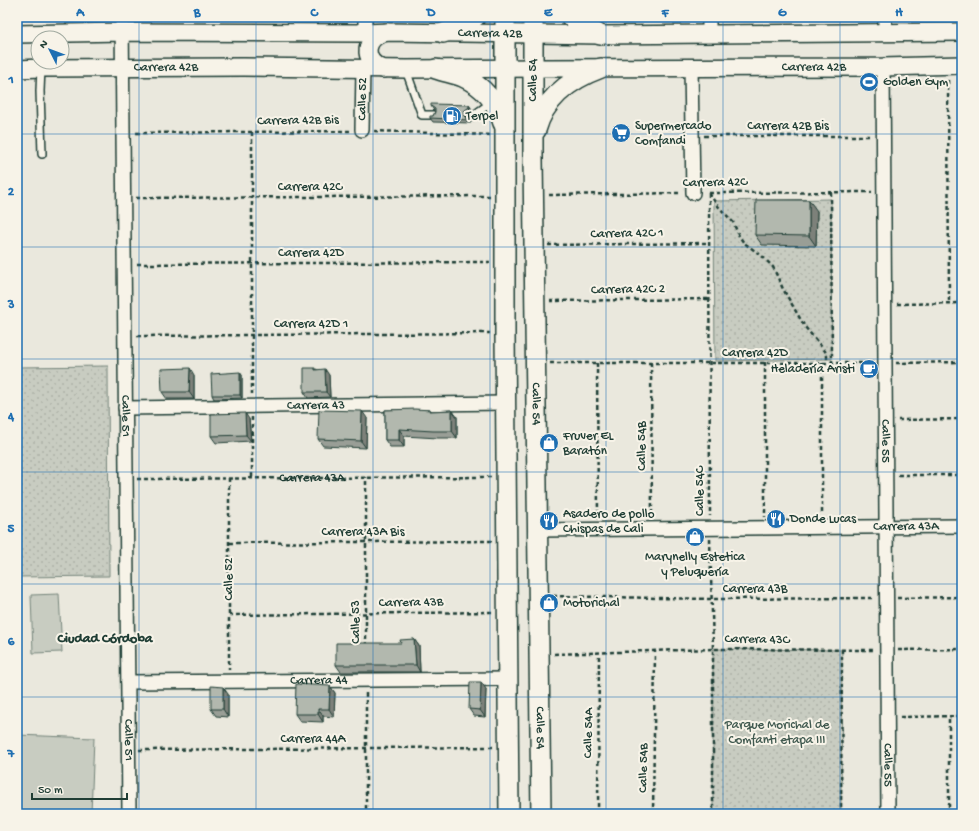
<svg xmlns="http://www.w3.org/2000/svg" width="979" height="831" viewBox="0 0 979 831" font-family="'Gochi Hand',sans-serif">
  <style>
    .built { fill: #d9dacf }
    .park { fill: url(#park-dots); stroke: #74847a }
    .garden { fill: #c8ccc1; stroke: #74847a }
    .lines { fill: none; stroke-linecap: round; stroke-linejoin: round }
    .service-casing { stroke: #1f3d34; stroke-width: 10 }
    .minor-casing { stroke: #1f3d34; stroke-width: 16 }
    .tertiary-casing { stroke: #1f3d34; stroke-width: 20 }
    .secondary-casing { stroke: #1f3d34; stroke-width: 22 }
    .path { stroke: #1f3d34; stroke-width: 2.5; stroke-dasharray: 4 3; stroke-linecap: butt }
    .service { stroke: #f7f3e8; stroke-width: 7 }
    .minor { stroke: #f7f3e8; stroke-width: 13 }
    .tertiary { stroke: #f7f3e8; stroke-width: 17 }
    .secondary { stroke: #f7f3e8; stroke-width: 19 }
    .wall { fill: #999e96; stroke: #1f3d34 }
    .shaded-wall { fill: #7d817a; stroke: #1f3d34 }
    .building { fill: #b2b8ae; stroke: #1f3d34 }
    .grid { fill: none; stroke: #1f6fb2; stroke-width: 1; stroke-opacity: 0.55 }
    .labels { text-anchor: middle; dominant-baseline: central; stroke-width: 4; stroke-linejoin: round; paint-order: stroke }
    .street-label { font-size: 13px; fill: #1f3d34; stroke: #f7f3e8 }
    .poi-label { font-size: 13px; fill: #1f3d34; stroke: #f7f3e8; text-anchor: start }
    .park-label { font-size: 13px; fill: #415a50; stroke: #f7f3e8 }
    .neighbourhood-label { font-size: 14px; font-weight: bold; fill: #1f3d34; stroke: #f7f3e8 }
    .neatline { fill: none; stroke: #1f6fb2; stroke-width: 1.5 }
    .grid-label { font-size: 13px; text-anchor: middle; font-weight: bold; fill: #1f6fb2 }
  </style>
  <defs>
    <pattern id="park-dots" width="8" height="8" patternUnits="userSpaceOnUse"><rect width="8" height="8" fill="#c8ccc1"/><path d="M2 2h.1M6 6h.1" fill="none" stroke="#abb0a6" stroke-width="1.8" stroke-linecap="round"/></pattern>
  </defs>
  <rect width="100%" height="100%" fill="#eae8dd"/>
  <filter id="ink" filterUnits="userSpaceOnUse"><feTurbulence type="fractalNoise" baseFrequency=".025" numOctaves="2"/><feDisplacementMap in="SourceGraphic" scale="8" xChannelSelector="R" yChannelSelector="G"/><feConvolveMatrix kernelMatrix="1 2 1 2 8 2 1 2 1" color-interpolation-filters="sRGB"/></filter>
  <g filter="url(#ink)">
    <!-- built -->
    <path class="built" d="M365 17H475L471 21 365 33Z"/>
    <!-- park -->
    <path class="park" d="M17 17H114V19H17Z
      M831 199 832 359 715 361 714 201Z
      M108 366 109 576 17 577V367Z
      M713 649 842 650 841 814H713Z"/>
    <!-- garden -->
    <path class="garden" d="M59 594 62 652 33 653 31 595Z
      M17 735 94 738 91 814H17Z"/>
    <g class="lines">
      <defs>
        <path id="service" d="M41 68 40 91 42 154
          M406 70 422 115H433
          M471 117 492 102"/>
        <g id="minor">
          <path id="s2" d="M122 17 129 814"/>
          <path d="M365 17V33"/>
          <path d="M885 33V17"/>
          <path d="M709 34V17"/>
          <path d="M691 67 693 193"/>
          <path id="s3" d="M883 67 888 814"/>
          <path id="s4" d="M362 130 363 68"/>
          <path id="s5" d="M125 408 506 403"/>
          <path id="s6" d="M537 530 962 526"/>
          <path id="s7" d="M128 682 509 679"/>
        </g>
        <g id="tertiary">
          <path id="s8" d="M17 34 122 32 365 33 389 32 600 35 962 32"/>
          <path id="s9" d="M17 69 41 68 244 67 406 69 546 68 883 67 962 65"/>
          <path d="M383 69C361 61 364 36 387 32"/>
        </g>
        <g id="secondary">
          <path d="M505 17V333L509 814"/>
          <path id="s10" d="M533 17V159L541 814"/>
          <path d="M571 17 600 35"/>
          <path d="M443 33 457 28 475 17"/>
          <path d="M436 69C445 72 455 74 463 77 483 86 497 103 503 123"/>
          <path d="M536 130C545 97 571 79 601 68"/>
        </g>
      </defs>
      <!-- service casing -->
      <use href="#service" class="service-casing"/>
      <!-- minor casing -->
      <use href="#minor" class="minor-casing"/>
      <!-- tertiary casing -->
      <use href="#tertiary" class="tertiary-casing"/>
      <!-- secondary casing -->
      <use href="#secondary" class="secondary-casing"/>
      <!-- path -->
      <g class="path">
        <path d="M948 80 949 303"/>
        <path d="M374 131 490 135"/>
        <path d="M252 132V394"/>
        <path d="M136 133 351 131"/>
        <path d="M704 136H871"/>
        <path d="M831 192 832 362"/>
        <path d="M709 193 710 516"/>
        <path d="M709 193 872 192"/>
        <path d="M709 193 717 205 733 222 739 236 744 243 761 255 773 267 783 289 805 327 825 351 827 356V362"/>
        <path d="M549 195 682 193"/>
        <path d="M136 198 491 196"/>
        <path d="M548 245 709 243"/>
        <path d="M137 264 490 262"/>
        <path d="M550 301 709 299"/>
        <path d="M897 304 962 303"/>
        <path d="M137 336 490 333"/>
        <path d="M765 362V517"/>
        <path d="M822 362V516"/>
        <path d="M550 363H873"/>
        <path d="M597 363 598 519"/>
        <path d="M651 363 652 518"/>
        <path d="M896 363 962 362"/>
        <path d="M252 417V478"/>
        <path d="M898 420 962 419"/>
        <path d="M898 475H962"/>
        <path d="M229 478V670"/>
        <path id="s1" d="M137 479 492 477"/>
        <path d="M710 539 713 649V814"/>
        <path d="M229 543 493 541"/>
        <path d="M553 596 711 599 874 598"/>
        <path d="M897 598 962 597"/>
        <path d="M229 615 493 612"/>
        <path d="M366 646V477"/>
        <path d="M898 650 962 649"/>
        <path d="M554 654 713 649 875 650"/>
        <path d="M366 693V814"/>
        <path d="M900 717 962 716"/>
        <path d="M139 750 494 747"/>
        <path d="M598 814 599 653"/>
        <path d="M653 814 655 651"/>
        <path d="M841 814 842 651"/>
        <path d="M949 814V716"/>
      </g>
      <!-- service -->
      <use href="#service" class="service"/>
      <!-- minor -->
      <use href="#minor" class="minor"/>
      <!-- tertiary -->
      <use href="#tertiary" class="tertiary"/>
      <!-- secondary -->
      <use href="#secondary" class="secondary"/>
    </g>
    <!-- wall -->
    <path class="wall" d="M469 105 471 108V111L467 115 466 117 471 123 433 122 430 118 433 116 435 112 431 106Z
      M817 211 816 246 762 245 755 235Z
      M316 369 329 375 330 397 308 398 304 392Z
      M194 375V399H167L162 392Z
      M242 375V398L214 399 212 395Z
      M385 410H431V411L452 410 457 417V438H438L404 436V447H390L385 440Z
      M367 418 366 448 323 446 318 439Z
      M249 419 251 441 216 443 211 436Z
      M414 639 419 646 420 672H341L336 665 401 643Z
      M330 686 335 693 334 717 323 716V722L300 721 295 714Z
      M486 689 485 717 474 716 469 709Z
      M228 694V717L216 716 211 709Z"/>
    <!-- shaded-wall -->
    <path class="shaded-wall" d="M469 105 471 108V111L469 107Z
      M464 111 467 115 466 117 464 114Z
      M809 200 817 211 816 246 809 236Z
      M190 368 194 375V399L189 392Z
      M325 369 329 375 330 397 326 392Z
      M240 372 242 375V398L240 395Z
      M452 410 457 417V438L452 431Z
      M362 411 367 418 366 448 361 441Z
      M245 413 249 419 251 441 246 435Z
      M399 429 404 436V447L399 440Z
      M414 639 419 646 420 672 416 665Z
      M481 682 486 689 485 717 480 710Z
      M330 686 335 693 334 717 329 709Z
      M223 687 228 694V717L223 709Z
      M318 709 323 716V722L318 714Z"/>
    <!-- building -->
    <path class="building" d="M431 104 469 105V107L464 111V114L468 120 430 118V116H433L435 112V109L431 106Z
      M756 200H809V236L755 235Z
      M190 368 189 392H162L161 369Z
      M304 368H315V370L325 369 326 392H304Z
      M240 372V395H212L211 374Z
      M415 409 431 410 430 411 452 410V431H433L399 429V440H385V410Z
      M319 410 362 411 361 441 318 439Z
      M245 413 246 435 211 436V414Z
      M414 639 416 665H336V643H401L400 640Z
      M470 682H481L480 710 469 709Z
      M296 684 330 686 329 709H318V714H295Z
      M211 686 223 687V709H211Z"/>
  </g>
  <!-- grid -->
  <path class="grid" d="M139 17V814M256 17V814M373 17V814M490 17V814M606 17V814M723 17V814M840 17V814M17 134H962M17 247H962M17 359H962M17 472H962M17 584H962M17 697H962"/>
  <!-- icons -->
  <defs>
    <symbol id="stadium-disc" viewBox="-11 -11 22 22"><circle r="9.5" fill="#1f6fb2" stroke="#f7f3e8"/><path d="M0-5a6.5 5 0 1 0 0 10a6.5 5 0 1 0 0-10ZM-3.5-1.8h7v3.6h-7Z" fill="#fff"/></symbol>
    <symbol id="fuel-disc" viewBox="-11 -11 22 22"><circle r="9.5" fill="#1f6fb2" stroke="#f7f3e8"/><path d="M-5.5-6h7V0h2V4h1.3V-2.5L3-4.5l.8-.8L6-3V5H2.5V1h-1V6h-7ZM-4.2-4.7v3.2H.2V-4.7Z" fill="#fff"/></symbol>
    <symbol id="supermarket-disc" viewBox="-11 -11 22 22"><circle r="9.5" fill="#1f6fb2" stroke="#f7f3e8"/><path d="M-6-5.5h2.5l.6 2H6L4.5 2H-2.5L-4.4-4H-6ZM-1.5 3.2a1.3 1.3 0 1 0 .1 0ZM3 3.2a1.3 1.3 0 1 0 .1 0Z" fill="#fff"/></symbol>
    <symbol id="cafe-disc" viewBox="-11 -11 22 22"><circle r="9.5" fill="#1f6fb2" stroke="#f7f3e8"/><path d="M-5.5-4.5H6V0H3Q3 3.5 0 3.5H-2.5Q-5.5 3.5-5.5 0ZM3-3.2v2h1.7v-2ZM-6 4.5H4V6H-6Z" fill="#fff"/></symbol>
    <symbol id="shop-disc" viewBox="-11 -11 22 22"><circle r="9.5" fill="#1f6fb2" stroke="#f7f3e8"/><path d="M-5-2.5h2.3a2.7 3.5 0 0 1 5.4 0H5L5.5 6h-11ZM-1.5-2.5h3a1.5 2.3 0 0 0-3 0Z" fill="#fff"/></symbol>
    <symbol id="restaurant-disc" viewBox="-11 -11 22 22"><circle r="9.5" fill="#1f6fb2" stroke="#f7f3e8"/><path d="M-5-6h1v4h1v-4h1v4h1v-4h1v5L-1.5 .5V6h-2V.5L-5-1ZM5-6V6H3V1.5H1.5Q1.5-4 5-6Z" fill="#fff"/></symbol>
  </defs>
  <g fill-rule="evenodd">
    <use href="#stadium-disc" x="858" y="71" width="22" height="22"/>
    <use href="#fuel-disc" x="441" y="105" width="22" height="22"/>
    <use href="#supermarket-disc" x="610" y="122" width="22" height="22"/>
    <use href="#cafe-disc" x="858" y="358" width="22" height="22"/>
    <use href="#shop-disc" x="538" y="432" width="22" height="22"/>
    <use href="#restaurant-disc" x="765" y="508" width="22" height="22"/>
    <use href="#restaurant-disc" x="538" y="510" width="22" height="22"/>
    <use href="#shop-disc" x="684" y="526" width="22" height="22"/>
    <use href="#shop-disc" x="538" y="592" width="22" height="22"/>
  </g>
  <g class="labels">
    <!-- street labels -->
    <g class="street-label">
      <text stroke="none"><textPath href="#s8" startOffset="473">Carrera 42B</textPath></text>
      <text stroke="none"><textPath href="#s9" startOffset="149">Carrera 42B</textPath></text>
      <text stroke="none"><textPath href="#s9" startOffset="797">Carrera 42B</textPath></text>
      <text transform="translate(533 80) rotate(-90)">Calle 54</text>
      <text stroke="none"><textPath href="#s4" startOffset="31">Calle 52</textPath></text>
      <text transform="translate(298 121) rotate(-1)">Carrera 42B Bis</text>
      <text x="788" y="126">Carrera 42B Bis</text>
      <text transform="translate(715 183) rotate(-1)">Carrera 42C</text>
      <text x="310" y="187">Carrera 42C</text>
      <text transform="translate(627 234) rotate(-1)">Carrera 42C 1</text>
      <text x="311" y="253">Carrera 42D</text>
      <text transform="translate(628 290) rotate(-1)">Carrera 42C 2</text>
      <text x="311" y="324">Carrera 42D 1</text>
      <text x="755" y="353">Carrera 42D</text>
      <text stroke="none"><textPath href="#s10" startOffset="387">Calle 54</textPath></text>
      <text stroke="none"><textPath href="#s5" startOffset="191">Carrera 43</textPath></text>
      <text stroke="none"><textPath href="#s2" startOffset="399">Calle 51</textPath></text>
      <text stroke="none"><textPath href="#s3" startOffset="374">Calle 55</textPath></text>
      <text transform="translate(642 446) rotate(-90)">Calle 54B</text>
      <text stroke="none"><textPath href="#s1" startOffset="175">Carrera 43A</textPath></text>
      <text transform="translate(700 491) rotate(-90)">Calle 54C</text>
      <text stroke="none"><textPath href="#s6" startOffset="369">Carrera 43A</textPath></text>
      <text x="363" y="532">Carrera 43A Bis</text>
      <text transform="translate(229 579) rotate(-90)">Calle 52</text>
      <text x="755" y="589">Carrera 43B</text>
      <text transform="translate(411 603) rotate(-1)">Carrera 43B</text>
      <text transform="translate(356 622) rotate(-90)">Calle 53</text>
      <text transform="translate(757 640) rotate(1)">Carrera 43C</text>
      <text stroke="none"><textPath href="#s7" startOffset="191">Carrera 44</textPath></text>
      <text stroke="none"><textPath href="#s10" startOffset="711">Calle 54</textPath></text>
      <text transform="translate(589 733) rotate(-89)">Calle 54A</text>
      <text stroke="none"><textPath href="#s2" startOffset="723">Calle 51</textPath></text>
      <text x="313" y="739">Carrera 44A</text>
      <text stroke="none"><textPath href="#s3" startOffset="698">Calle 55</textPath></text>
      <text transform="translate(644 768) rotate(-89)">Calle 54B</text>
    </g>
    <!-- poi labels -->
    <g class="poi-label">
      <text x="883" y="82">Golden Gym</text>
      <text x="466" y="116">Terpel</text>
      <text x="635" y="126">Supermercado<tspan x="635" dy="15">Comfandi</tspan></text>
      <text x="855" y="369" text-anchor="end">Heladería Aristi</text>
      <text x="563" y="436">Fruver EL<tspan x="563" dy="15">Baratón</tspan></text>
      <text x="563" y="514">Asadero de pollo<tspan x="563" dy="15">Chispas de Cali</tspan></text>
      <text x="790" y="519">Donde Lucas</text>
      <text x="695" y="557" text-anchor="middle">Marynelly Estetica<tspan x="695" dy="15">y Peluquería</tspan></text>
      <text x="563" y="603">Motorichal</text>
    </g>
    <!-- park labels -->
    <g class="park-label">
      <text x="777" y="725">Parque Morichal de<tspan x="777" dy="15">Comfanti etapa III</tspan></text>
    </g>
    <!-- neighbourhood labels -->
    <g class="neighbourhood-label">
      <text x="105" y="639">Ciudad Córdoba</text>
    </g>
  </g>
  <!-- margin -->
  <rect width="979" height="831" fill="none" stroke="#f7f3e8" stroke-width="44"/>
  <!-- north arrow -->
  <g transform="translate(50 50) rotate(312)"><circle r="19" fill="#f7f3e8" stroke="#a1aaa0"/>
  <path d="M0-3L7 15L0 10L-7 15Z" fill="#1f6fb2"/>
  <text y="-6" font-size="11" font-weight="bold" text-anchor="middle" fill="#1f3d34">N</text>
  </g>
  <!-- scale -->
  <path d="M32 793v6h95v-6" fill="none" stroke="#1f3d34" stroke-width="2"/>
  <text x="38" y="793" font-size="12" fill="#1f3d34" stroke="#f7f3e8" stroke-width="3" paint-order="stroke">50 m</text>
  <rect x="22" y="22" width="935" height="787" class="neatline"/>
  <g class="grid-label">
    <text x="80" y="16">A</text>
    <text x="197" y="16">B</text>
    <text x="314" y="16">C</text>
    <text x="431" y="16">D</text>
    <text x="548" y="16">E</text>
    <text x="665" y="16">F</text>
    <text x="782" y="16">G</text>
    <text x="899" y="16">H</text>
    <text x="11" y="83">1</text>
    <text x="11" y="195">2</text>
    <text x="11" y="308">3</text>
    <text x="11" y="420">4</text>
    <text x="11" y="532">5</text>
    <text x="11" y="645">6</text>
    <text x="11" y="757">7</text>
  </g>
</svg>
